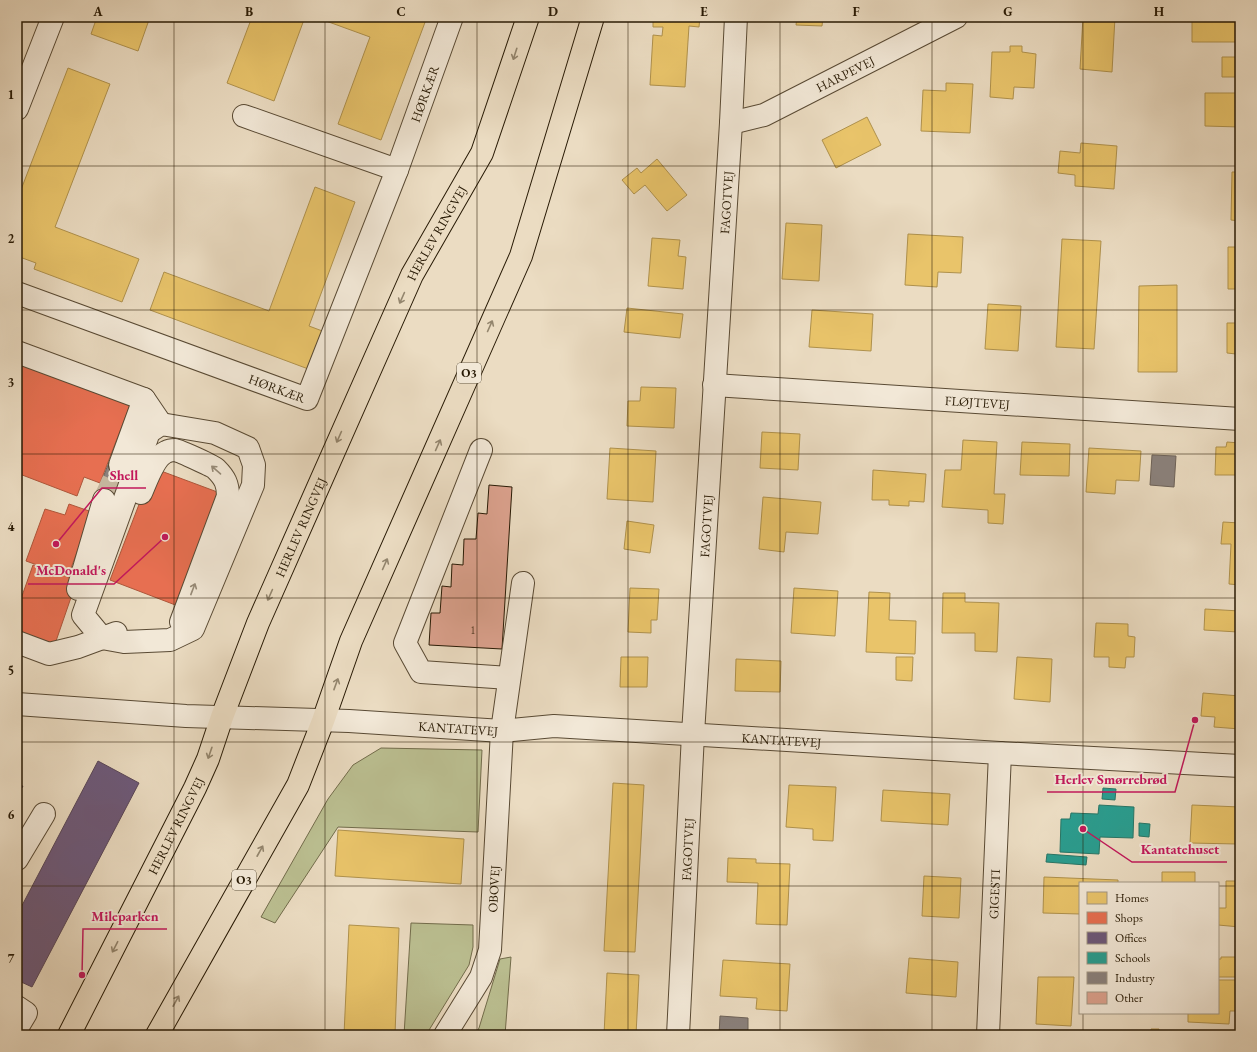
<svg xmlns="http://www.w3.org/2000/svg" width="1257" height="1052" viewBox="0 0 1257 1052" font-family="'EB Garamond',serif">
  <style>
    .green { fill: #bbbf91; stroke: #726c4b }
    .homes { fill: #e9c46a; stroke: #af914c }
    .shops { fill: #e76f51; stroke: #ae563a }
    .offices { fill: #6d597a; stroke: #584657 }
    .schools { fill: #2a9d8f; stroke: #297666 }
    .industry { fill: #8a817c; stroke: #6d6258 }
    .building { fill: #dba18d; stroke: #281a05 }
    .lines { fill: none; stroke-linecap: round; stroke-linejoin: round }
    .minor-tunnel { stroke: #c4b59c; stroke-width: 22; stroke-dasharray: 22 11; stroke-linecap: butt }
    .minor-casing { stroke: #594a34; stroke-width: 24 }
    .major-casing { stroke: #281a05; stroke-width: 24 }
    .minor { stroke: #f2e8d7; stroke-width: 22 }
    .major { stroke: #ebdcc2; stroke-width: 22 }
    .oneway { stroke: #93856d }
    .oneway2 { stroke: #978b78 }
    .grid { fill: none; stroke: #281a05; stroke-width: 1; stroke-opacity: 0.55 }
    .labels { text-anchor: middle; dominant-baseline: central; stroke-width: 4; stroke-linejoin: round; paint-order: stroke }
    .number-label { font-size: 11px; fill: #553c27 }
    .shield { fill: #f2e8d7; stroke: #655844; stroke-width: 1 }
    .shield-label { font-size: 12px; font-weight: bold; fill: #281a05 }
    .street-label { font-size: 13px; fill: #281a05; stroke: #f2e8d7 }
    .leader { fill: none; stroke: #c2185b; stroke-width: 1.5 }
    .callout-dot { fill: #c2185b; stroke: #f2e8d7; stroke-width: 1.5 }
    .callout-label { font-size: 14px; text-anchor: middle; font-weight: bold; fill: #c2185b; stroke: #f2e8d7; stroke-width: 4; stroke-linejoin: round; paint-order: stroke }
    .neatline { fill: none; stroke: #281a05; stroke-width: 1.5 }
    .grid-label { font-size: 13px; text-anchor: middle; font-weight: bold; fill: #281a05 }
  </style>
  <rect width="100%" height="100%" fill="#ebdcc2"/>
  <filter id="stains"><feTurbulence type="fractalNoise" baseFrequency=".005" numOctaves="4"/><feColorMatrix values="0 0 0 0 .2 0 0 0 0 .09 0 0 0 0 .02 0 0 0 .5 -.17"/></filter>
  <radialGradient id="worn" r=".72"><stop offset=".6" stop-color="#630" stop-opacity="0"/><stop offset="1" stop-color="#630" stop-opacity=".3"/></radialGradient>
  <!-- green -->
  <path class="green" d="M381 748 482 750 478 832 338 827 275 923 261 917 328 799 353 765Z
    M411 923 473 925V947L469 965 426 1035H404Z
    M511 957 505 1035H475L479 1028 500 959Z"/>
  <!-- homes -->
  <path class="homes" d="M97 17H150L138 51 91 34Z
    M252 17H305L274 101 227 83Z
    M315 17H427L381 140 338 124 370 37Z
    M653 17H700L699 27 689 26 685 87 650 85 653 35 662 36 663 27H653Z
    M797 17H823L822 26 796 25Z
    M1083 17H1115L1112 72 1080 69Z
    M1192 18H1240V77H1222V57H1238V42H1192Z
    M1010 46H1022V52L1036 54 1034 88 1014 87 1013 99 990 97 992 52H1010Z
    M68 68 110 84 55 227 139 259 122 302 34 269 36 263 17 256V200Z
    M946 83 973 84 970 133 921 131 923 90 946 91Z
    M1205 93H1240V127L1205 126Z
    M867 117 881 145 836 168 822 140Z
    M1081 143 1117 146 1114 189 1075 186V175L1058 173 1060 151 1080 153Z
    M657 159 687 195 667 211 645 185 634 194 622 180 637 168 641 173Z
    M1232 172H1240V221L1231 220Z
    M315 187 355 202 309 326 325 332 311 370 150 310 164 272 269 311Z
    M786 223 822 225 819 281 782 279Z
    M908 234 963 237 961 273 938 272 937 287 905 285Z
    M652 238 680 240 678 256 686 257 683 289 648 286Z
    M1062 239 1101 241 1094 349 1056 347Z
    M1228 247H1240V289H1228Z
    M1177 285V372H1138L1139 286Z
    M988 304 1021 306 1018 351 985 349Z
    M627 308 683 314 680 338 624 332Z
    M812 310 873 314 871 351 809 347Z
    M1227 323H1240V368H1236V354L1227 353Z
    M641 387 676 388 674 428 627 426 628 401H640Z
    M762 432 800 434 798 470 760 468Z
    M963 440 997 442 994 494H1005L1003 524 988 523V510L942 507 945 470H961Z
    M1022 442 1070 444 1069 476 1020 475Z
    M1227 442 1240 443V504H1236L1237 475H1215L1216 447H1226Z
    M610 448 656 451 653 502 607 499Z
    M1089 448 1141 451 1139 481 1116 480 1115 494 1086 492Z
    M873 470 926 474 924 502 909 501V506L889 505V500H872Z
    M763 497 821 502 818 534 786 532 784 552 759 549Z
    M627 521 654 525 650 553 624 549Z
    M1223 522 1240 523V585L1229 584 1231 544H1221Z
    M630 588 659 589 657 620H651V633L628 632Z
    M794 588 838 591 835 636 791 633Z
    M869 592 890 593 889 620 916 621 915 654 866 652Z
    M943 593H965V602L999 603 997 652 975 651V633H942Z
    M1205 609 1240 611V659H1237L1238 632 1204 630Z
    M1096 623 1128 624V636L1135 637 1134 657H1126L1125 668 1109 667V657H1094Z
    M621 657H648L647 687H620Z
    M896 657H913L912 681 896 680Z
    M1017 657 1052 659 1050 702 1014 699Z
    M736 659 781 661 780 692 735 691Z
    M1203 693 1240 696V729L1214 727 1215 717 1201 716Z
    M613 783 644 785 635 952 604 951Z
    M789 785 836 787 833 841 813 840V829L786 827Z
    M883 790 950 794 948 825 881 821Z
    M1192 805 1240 807V864H1237V844L1190 843Z
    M338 830 464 839 461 884 335 876Z
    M728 858 756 859V863L790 864 787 925 756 924 758 883 727 882Z
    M1162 872H1195V883H1162Z
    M924 876 961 878 959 918 922 916Z
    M1044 877 1118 880V883H1080V914L1043 913Z
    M1226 881H1240V927L1218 925V908H1226Z
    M349 925 399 928 395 1035H344Z
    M1221 957H1240V977H1218V959H1221Z
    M909 958 958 962 956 997 906 993Z
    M723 960 790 964 787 1011 756 1009 757 998 720 996Z
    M607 973 639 975 636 1035H604Z
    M1038 977H1074L1071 1026 1036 1024Z
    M1218 980H1240V1011H1230L1229 1024 1188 1022V1013H1218Z
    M1151 1029H1159V1035H1151Z"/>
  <!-- shops -->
  <path class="shops" d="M17 361 130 405 100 483 84 477 77 496 17 473Z
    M153 468 220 493 178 606 110 580Z
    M69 504 92 512 68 576 26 561 45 509 65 515Z
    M33 565 77 580 55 644 17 631V610Z"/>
  <!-- offices -->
  <path class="offices" d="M98 761 139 783 32 987 17 980V915Z
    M17 786H23L17 796Z"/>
  <!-- schools -->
  <path class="schools" d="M1103 788 1116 789 1115 800 1102 799Z
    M1099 805 1134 807 1133 838 1100 837 1099 854 1060 852 1061 819H1070L1071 813 1098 814Z
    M1139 823 1150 824 1149 837 1139 836Z
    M1047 854 1087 857 1086 865 1046 862Z"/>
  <!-- industry -->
  <path class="industry" d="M1152 455 1176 456 1174 487 1150 485Z
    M109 462 129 469 115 503 96 496Z
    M720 1016 748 1018V1035H719Z"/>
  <!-- building -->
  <path class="building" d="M489 485 512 487 502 649 429 645 431 613H440L442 586 451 587 452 564 463 565 464 539H476L478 513 487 514Z"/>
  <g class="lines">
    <!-- minor-tunnel -->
    <path class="minor-tunnel" d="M104 500 120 465"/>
    <defs>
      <g id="minor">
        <path d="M17 109 53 17"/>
        <path d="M244 116 397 170"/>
        <path id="s1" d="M731 123 764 115 956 17"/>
        <path id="s2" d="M17 293 307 399 397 170 452 17"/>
        <path d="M17 352 144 399 161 424"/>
        <path id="s3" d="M714 385 1240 419"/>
        <path d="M161 424 215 433 248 448 254 465 253 485 193 629 170 640 124 642 102 638 83 615 149 432Z"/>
        <path d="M481 450 405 643 421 672 509 678"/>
        <path d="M120 465 144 399"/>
        <path d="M141 493C146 482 154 457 166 452 168 451 173 450 175 450 180 451 213 466 216 469 225 478 228 484 228 496L181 622"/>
        <path d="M78 589 104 500"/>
        <path d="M17 642 49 654 78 647 116 633"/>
        <path id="s4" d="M17 704 186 716 349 721 502 731 554 726 1000 753 1240 766"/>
        <path d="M17 859 44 814"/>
        <path d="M17 1007 26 1013 17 1028"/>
        <path id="s5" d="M445 1035 481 977 490 950 502 731 523 583"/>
        <path id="s6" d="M678 1035 693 734 731 123 736 17"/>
        <path id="s7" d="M988 1035 1000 753"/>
      </g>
      <g id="major">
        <path id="s8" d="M69 1035 195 788 208 759 222 717 258 623 412 275 482 153 528 17"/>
        <path d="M157 1035 298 785 323 721 351 641 521 256 593 17"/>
      </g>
    </defs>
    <!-- minor casing -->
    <use href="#minor" class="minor-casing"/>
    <!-- major casing -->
    <use href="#major" class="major-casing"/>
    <!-- minor -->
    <use href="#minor" class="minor"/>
    <!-- major -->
    <use href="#major" class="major"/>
  </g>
  <!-- one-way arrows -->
  <defs><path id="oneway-shaft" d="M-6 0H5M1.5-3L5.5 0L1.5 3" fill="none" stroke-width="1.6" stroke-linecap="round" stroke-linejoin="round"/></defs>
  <g class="oneway">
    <use href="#oneway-shaft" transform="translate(515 54) rotate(108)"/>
    <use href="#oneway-shaft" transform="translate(402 298) rotate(114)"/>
    <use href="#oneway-shaft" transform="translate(490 326) rotate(-66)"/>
    <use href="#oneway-shaft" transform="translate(339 437) rotate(114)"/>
    <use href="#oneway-shaft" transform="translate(438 445) rotate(-66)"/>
    <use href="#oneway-shaft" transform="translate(385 564) rotate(-66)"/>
    <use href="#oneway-shaft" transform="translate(270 595) rotate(114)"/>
    <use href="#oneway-shaft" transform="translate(336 684) rotate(-70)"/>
    <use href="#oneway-shaft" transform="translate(210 753) rotate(109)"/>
    <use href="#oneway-shaft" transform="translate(260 851) rotate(-61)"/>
    <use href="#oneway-shaft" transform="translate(115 947) rotate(117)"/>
    <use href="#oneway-shaft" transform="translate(176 1001) rotate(-61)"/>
  </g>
  <g class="oneway2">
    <use href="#oneway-shaft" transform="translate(216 470) rotate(-139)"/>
    <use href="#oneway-shaft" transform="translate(193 589) rotate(-69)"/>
  </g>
  <!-- grid -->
  <path class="grid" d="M174 17V1035M325 17V1035M477 17V1035M628 17V1035M780 17V1035M932 17V1035M1083 17V883M17 166H1240M17 310H1240M17 454H1240M17 598H1240M17 742H1240M17 886H1080M1218 886H1240M1083 1013V1035"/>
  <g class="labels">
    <!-- number labels -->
    <g class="number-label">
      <text x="473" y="630">1</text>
    </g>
    <!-- shield labels -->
    <g class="shield">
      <rect x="457" y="363" width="24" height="20" rx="3"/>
      <rect x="232" y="870" width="24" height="20" rx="3"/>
    </g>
    <g class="shield-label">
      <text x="469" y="373">O3</text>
      <text x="244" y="880">O3</text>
    </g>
    <!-- street labels -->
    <g class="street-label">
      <text stroke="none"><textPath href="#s1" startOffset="125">HARPEVEJ</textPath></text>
      <text stroke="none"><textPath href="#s2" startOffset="636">HØRKÆR</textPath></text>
      <text stroke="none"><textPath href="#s6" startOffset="834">FAGOTVEJ</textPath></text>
      <text stroke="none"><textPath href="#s8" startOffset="883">HERLEV RINGVEJ</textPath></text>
      <text stroke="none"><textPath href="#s2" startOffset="277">HØRKÆR</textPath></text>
      <text stroke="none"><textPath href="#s3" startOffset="264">FLØJTEVEJ</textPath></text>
      <text stroke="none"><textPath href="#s8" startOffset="559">HERLEV RINGVEJ</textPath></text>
      <text stroke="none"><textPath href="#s6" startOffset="510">FAGOTVEJ</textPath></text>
      <text stroke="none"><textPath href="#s4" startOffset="442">KANTATEVEJ</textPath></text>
      <text stroke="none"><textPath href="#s4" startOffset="766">KANTATEVEJ</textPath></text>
      <text stroke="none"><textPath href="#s8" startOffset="235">HERLEV RINGVEJ</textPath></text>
      <text stroke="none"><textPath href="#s6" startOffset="186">FAGOTVEJ</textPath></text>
      <text stroke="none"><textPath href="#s5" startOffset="158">OBOVEJ</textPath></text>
      <text stroke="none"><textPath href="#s7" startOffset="141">GIGESTI</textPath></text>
    </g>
  </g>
  <!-- callouts -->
  <path class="leader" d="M56 544L102 488H146M165 537L114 584H28M1195 720L1175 792H1047M1083 829L1132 862H1227M82 975L83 929H167"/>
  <g class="callout-dot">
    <circle cx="56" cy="544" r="4"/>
    <circle cx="165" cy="537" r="4"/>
    <circle cx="1195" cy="720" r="4"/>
    <circle cx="1083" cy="829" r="4"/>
    <circle cx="82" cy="975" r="4"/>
  </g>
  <g class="callout-label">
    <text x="124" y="480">Shell</text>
    <text x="71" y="575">McDonald's</text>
    <text x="1111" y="784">Herlev Smørrebrød</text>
    <text x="1180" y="854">Kantatehuset</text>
    <text x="125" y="921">Mileparken</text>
  </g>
  <!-- margin -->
  <rect width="1257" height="1052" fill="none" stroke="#ebdcc2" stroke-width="44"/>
  <!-- legend -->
  <rect x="1079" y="882" width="140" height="132" fill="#f2e8d7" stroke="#a19683"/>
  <rect x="1087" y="892" width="20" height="12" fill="#e9c46a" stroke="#a19683"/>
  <text x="1115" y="902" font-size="12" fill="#281a05">Homes</text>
  <rect x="1087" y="912" width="20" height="12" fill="#e76f51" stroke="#a19683"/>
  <text x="1115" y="922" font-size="12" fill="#281a05">Shops</text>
  <rect x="1087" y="932" width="20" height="12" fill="#6d597a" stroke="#a19683"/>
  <text x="1115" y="942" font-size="12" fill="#281a05">Offices</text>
  <rect x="1087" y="952" width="20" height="12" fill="#2a9d8f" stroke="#a19683"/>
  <text x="1115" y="962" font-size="12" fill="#281a05">Schools</text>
  <rect x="1087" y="972" width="20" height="12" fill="#8a817c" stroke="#a19683"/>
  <text x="1115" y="982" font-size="12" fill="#281a05">Industry</text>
  <rect x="1087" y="992" width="20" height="12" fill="#dba18d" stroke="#a19683"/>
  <text x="1115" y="1002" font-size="12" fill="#281a05">Other</text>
  <rect x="22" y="22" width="1213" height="1008" class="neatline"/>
  <g class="grid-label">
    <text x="98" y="16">A</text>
    <text x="249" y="16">B</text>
    <text x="401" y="16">C</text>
    <text x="553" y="16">D</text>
    <text x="704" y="16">E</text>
    <text x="856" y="16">F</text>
    <text x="1008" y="16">G</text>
    <text x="1159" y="16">H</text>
    <text x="11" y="99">1</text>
    <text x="11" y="243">2</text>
    <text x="11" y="387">3</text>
    <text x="11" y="531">4</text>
    <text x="11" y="675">5</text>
    <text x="11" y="819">6</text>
    <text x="11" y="963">7</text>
  </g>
  <rect width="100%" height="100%" filter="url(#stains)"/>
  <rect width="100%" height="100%" fill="url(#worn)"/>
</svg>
